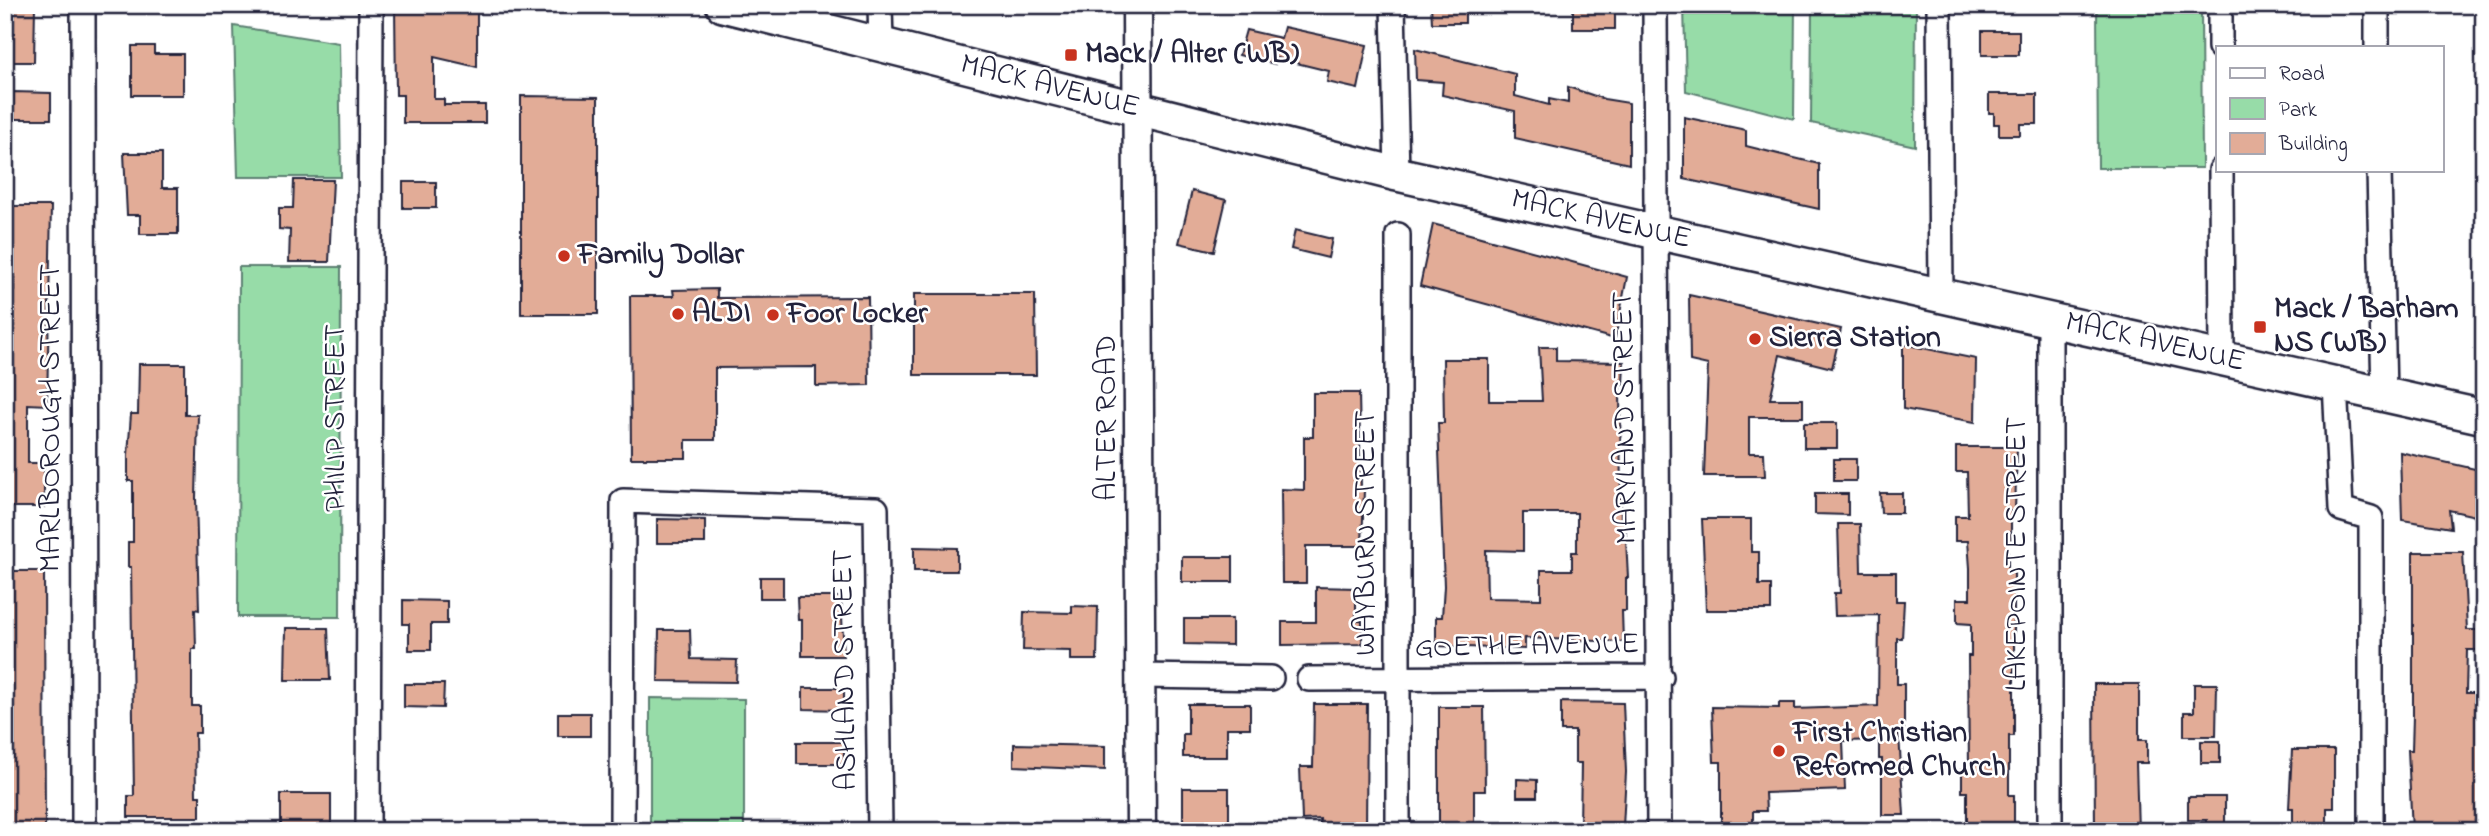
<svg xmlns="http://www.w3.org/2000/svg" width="2489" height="836" viewBox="0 0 2489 836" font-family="'Indie Flower',sans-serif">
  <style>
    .green { fill: #97dca8; stroke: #5c7f72; stroke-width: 2 }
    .building { fill: #e2ac97; stroke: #22223b; stroke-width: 2; fill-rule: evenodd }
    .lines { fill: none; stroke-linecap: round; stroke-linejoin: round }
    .minor-casing { stroke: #22223b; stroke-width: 28 }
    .tertiary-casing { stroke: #22223b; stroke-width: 33 }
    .secondary-casing { stroke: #22223b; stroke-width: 38 }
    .minor { stroke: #fff; stroke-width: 23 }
    .tertiary { stroke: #fff; stroke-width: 28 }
    .secondary { stroke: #fff; stroke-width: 33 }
    .poi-dot { fill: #c8321e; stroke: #fff; stroke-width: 2.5 }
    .labels { text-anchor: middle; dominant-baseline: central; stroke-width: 5; stroke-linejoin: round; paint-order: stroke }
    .poi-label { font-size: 30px; font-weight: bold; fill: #22223b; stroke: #fff; text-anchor: start }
    .street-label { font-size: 30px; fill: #22223b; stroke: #fff }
  </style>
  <rect width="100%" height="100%" fill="#fff"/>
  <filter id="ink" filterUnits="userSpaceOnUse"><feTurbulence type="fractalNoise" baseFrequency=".0143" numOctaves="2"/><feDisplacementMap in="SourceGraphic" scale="14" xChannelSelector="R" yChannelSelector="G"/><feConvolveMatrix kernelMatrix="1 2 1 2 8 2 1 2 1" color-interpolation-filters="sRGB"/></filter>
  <g filter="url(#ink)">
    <!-- green -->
    <path class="green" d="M1684 5H1795L1794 119 1686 91Z
      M1812 5H1916L1915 146 1811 123Z
      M2097 5H2201L2202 168H2098Z
      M234 26 339 43 341 177H238Z
      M239 267H341L340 617H238Z
      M650 698 744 699V831H650Z"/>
    <!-- building -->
    <path class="building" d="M5 5H35L34 62H5Z
      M395 5H477V67L434 57V99H444V105H485V123H403V95H396Z
      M1431 5H1465V23H1432Z
      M1573 7H1615V29H1573Z
      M1284 27 1367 45 1358 89 1327 82 1329 71 1276 58 1275 64 1239 55 1246 30 1281 38Z
      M1982 31H2019V55H1982Z
      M132 46H154V54H183V95H132Z
      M1415 49 1515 74V96L1549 105V99L1568 103V87L1604 99 1629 103V164L1515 138V111L1442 95 1443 82 1416 80Z
      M13 92 51 93V119H13Z
      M1989 94H2037V124H2020V135H1999V124H1994V113H1989Z
      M521 96 598 97V314H521Z
      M1684 117 1746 130V146L1819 164V209L1684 179Z
      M124 153H162V188H178V234H140V215H127Z
      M294 180H333L329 262H289L290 230 279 229V208H293Z
      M403 182H436V208H403Z
      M1192 191 1226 200 1214 251 1179 243Z
      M7 206H51L47 405 28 404V463H44V507H5V291H14V259H5Z
      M1433 224 1627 277 1615 339 1420 286Z
      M1295 230 1332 239 1328 258 1291 249Z
      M717 289V298L868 297 869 385 816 386V367L715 368V440H686V458H631L630 296H674L673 290Z
      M914 294H1035L1036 375H914Z
      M1689 295 1841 329 1832 368 1780 355 1770 399H1803V417H1749V453H1764L1765 476H1704L1708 365 1690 361Z
      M1903 344 1976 359 1975 422 1903 409Z
      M1539 347H1556V361L1624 362 1623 385H1620L1621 520H1625L1628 578H1626V611H1622L1623 642 1525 638V649L1436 646V617H1442L1444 586 1438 423H1444L1443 359H1489V401H1542ZM1523 513H1577V552H1572V570H1541V599L1487 598 1486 550 1523 551Z
      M139 364H185V415H198L196 498 199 610 195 609 196 649H192V706H200V733H195L196 796H200V817H128V796H134L131 567H128V542H133V481H128V455L131 414H138Z
      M1313 393H1359L1361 489H1364L1362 546H1306V583H1282L1281 489 1304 490V437H1313Z
      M1804 423H1837V448H1804Z
      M1956 447H2017L2015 511H2011V541H2008V573H2014V736H2009V795H2014V831H1967V792H1962V769H1969L1968 656H1971V624L1957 623V599H1970V568L1968 541H1955V516H1968L1967 472H1956Z
      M2400 452 2484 471V518L2449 510 2451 528 2402 520Z
      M1834 459H1856V481H1834Z
      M1880 493H1902V513H1881Z
      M1815 494H1848V515L1815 514Z
      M657 519 705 520V543H657Z
      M1702 519H1751V552H1759V585H1771V610H1706Z
      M1838 524H1860L1861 572H1896V601H1904L1902 638H1897V684H1904V734H1899L1904 815H1882V759H1879V740L1843 741 1845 790 1765 793 1766 811H1753V831H1721V762H1714L1712 707 1779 708V703H1795V709L1878 706 1879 615 1835 616 1834 593H1840Z
      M914 547 957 548V571H914Z
      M2413 552H2463L2467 630H2484V650H2467L2466 693H2484V831H2412L2408 750H2412L2413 716Z
      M1182 557H1233V582H1182Z
      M5 571H44L45 831H5Z
      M760 577H783V598H760Z
      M1316 587 1356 588V621H1362V644L1282 645V622H1316Z
      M797 597H841L844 656H802V620H798Z
      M403 600 447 601V624H431V650H409V624H403Z
      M1072 606 1098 607 1097 660H1071V651L1023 650 1024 612 1072 613Z
      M1184 619H1232V645L1184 644Z
      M286 628H328L330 680H285Z
      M659 630H690L691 659 737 660 736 682 658 681Z
      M404 684H444L443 708 404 707Z
      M2094 684H2139V740H2147V763H2136L2138 831H2095Z
      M2194 684H2217L2216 736H2184V712H2194Z
      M803 688H844V710L803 709Z
      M1561 702 1623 703 1626 772 1623 827H1580L1581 763H1575V731H1561Z
      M1188 704H1250V728H1227V757H1183V734H1188Z
      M1314 704H1367L1366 831H1320V819L1302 820 1300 767H1313Z
      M1439 707H1484L1485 791H1474V825L1439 824Z
      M558 713H590V736H558Z
      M2201 741H2220V763H2201Z
      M797 742H844V764H797Z
      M1014 744 1105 746V770L1014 766Z
      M2292 750H2334V808H2327V831H2293V808H2289Z
      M1517 779 1537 780V797H1517Z
      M1183 788H1229V831H1183Z
      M281 794H331V831H281Z
      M2188 797H2225V831H2207V820H2188Z"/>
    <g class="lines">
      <defs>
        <path id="minor" d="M83 5 84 831
          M880 5 881 44
          M1393 5 1397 174
          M1655 5 1659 831
          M1939 5 1941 296
          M2220 5V47
          M2377 5V47
          M2221 170 2222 358
          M2379 170 2384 394
          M2335 383 2341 509 2371 518V831
          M1142 676 1271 678
          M1309 679 1661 677
          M368 831 371 5
          M622 831 623 501 876 509 880 831
          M1398 831V235
          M2050 831V319"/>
        <path id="tertiary" d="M1137 5 1141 831"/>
        <path id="secondary" d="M723 5 1397 174 2484 417"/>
      </defs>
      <!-- minor casing -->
      <use href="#minor" class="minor-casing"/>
      <!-- tertiary casing -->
      <use href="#tertiary" class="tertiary-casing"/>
      <!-- secondary casing -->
      <use href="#secondary" class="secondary-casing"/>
      <!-- minor -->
      <use href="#minor" class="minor"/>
      <!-- tertiary -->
      <use href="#tertiary" class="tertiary"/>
      <!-- secondary -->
      <use href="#secondary" class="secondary"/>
    </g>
  </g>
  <!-- markers -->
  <g class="poi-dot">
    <rect x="1064" y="48" width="14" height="14" rx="3.5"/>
    <circle cx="564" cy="256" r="7"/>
    <circle cx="678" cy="314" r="7"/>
    <circle cx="773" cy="315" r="7"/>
    <rect x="2253" y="320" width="14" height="14" rx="3.5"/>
    <circle cx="1755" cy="339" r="7"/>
    <circle cx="1779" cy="751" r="7"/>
  </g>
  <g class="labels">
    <!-- poi labels -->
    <g class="poi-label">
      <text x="1085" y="55">Mack / Alter (WB)</text>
      <text x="578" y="256">Family Dollar</text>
      <text x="2274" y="310">Mack / Barham<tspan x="2274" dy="34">NS (WB)</tspan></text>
      <text x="692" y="314">ALDI</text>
      <text x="787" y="315">Foor Locker</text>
      <text x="1769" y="339">Sierra Station</text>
      <text x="1793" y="734">First Christian<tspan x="1793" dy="34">Reformed Church</tspan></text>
    </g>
    <!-- street labels -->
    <g class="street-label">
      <text transform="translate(1050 87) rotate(14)">MACK AVENUE</text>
      <text transform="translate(1601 220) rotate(13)">MACK AVENUE</text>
      <text transform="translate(2155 343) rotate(13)">MACK AVENUE</text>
      <text transform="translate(52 418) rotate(-90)">MARLBOROUGH STREET</text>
      <text transform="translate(337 418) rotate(-90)">PHILIP STREET</text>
      <text transform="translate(1108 418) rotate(-90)">ALTER ROAD</text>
      <text transform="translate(1626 418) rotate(-91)">MARYLAND STREET</text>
      <text transform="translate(1367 533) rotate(-90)">WAYBURN STREET</text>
      <text transform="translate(2018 554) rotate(-90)">LAKEPOINTE STREET</text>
      <text transform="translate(1527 647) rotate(-1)">GOETHE AVENUE</text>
      <text transform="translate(846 670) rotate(-91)">ASHLAND STREET</text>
    </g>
  </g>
  <!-- margin -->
  <rect width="2489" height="836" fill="none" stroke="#fff" stroke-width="28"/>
  <rect x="14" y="14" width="2461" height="808" fill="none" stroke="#22223b" stroke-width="2.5" filter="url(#ink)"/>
  <!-- legend -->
  <rect x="2216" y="46" width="228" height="126" fill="#ffffff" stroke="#a7a7b1" stroke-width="2"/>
  <rect x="2230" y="68" width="35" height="10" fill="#ffffff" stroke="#a7a7b1" stroke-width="2"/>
  <text x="2279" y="80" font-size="21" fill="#22223b">Road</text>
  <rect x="2230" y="98" width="35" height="21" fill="#97dca8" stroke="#a7a7b1" stroke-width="2"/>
  <text x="2279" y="116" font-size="21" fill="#22223b">Park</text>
  <rect x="2230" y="133" width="35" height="21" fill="#e2ac97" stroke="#a7a7b1" stroke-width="2"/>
  <text x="2279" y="150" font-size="21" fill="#22223b">Building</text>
</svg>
